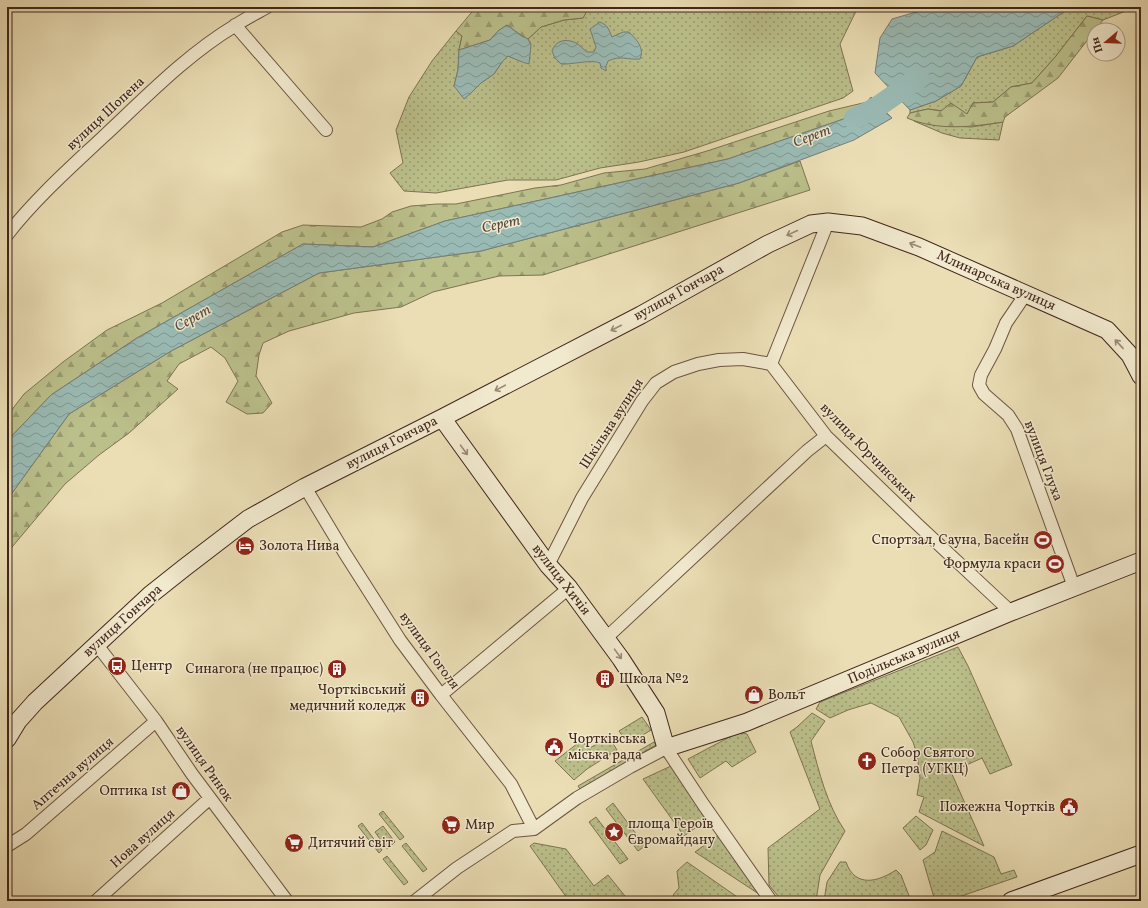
<svg xmlns="http://www.w3.org/2000/svg" width="1148" height="908" viewBox="0 0 1148 908" font-family="Vollkorn,serif">
  <style>
    .green { fill: url(#green-dots); stroke: #7e7354 }
    .forest { fill: url(#forest-firs); stroke: #7e7354 }
    .water { fill: url(#water-waves); stroke: #767f78 }
    .lines { fill: none; stroke-linecap: round; stroke-linejoin: round }
    .river { stroke: #9abbb5; stroke-width: 21 }
    .street-casing { stroke: #6c5442; stroke-width: 14 }
    .secondary-casing { stroke: #41261c; stroke-width: 19 }
    .street { stroke: #f2eacf; stroke-width: 12 }
    .secondary { stroke: #f2eacf; stroke-width: 17 }
    .oneway { stroke: #9a8876 }
    .labels { text-anchor: middle; dominant-baseline: central; stroke-width: 3; stroke-linejoin: round; paint-order: stroke }
    .street-label { font-size: 14px; fill: #41261c; stroke: #f2eacf }
    .poi-label { font-size: 14px; fill: #41261c; stroke: #f2eacf; text-anchor: start }
    .water-label { font-size: 15px; font-style: italic; fill: #574b42; stroke: #f2eacf }
  </style>
  <defs>
    <pattern id="green-dots" width="8" height="8" patternUnits="userSpaceOnUse"><rect width="8" height="8" fill="#bbc08b"/><path d="M2 2h.1M6 6h.1" fill="none" stroke="#9a9c71" stroke-width="1.8" stroke-linecap="round"/></pattern>
    <pattern id="forest-firs" width="22" height="20" patternUnits="userSpaceOnUse"><rect width="22" height="20" fill="#bbc08b"/><path d="M5 1l3.5 6h-7zM16 11l3.5 6h-7z" fill="#9a9c71"/></pattern>
    <pattern id="water-waves" width="16" height="10" patternUnits="userSpaceOnUse"><rect width="16" height="10" fill="#9abbb5"/><path d="M0 5q4-4 8 0t8 0" fill="none" stroke="#7f9892"/></pattern>
  </defs>
  <rect width="100%" height="100%" fill="#ebdeb5"/>
  <filter id="stains"><feTurbulence type="fractalNoise" baseFrequency=".005" numOctaves="4"/><feColorMatrix values="0 0 0 0 .2 0 0 0 0 .09 0 0 0 0 .02 0 0 0 .5 -.17"/></filter>
  <radialGradient id="worn" r=".72"><stop offset=".6" stop-color="#630" stop-opacity="0"/><stop offset="1" stop-color="#630" stop-opacity=".3"/></radialGradient>
  <!-- green -->
  <path class="green" d="M592 7H858L840 44 853 91 843 98 684 152 639 162 600 168 556 180H508L436 193 404 191 390 173 403 163 396 130 409 97 432 61 456 31 462 36 459 50 458 70 454 86 471 93 481 83 494 74 502 62 508 56 516 59 531 45 528 39 541 27 564 20 583 18 588 9Z
    M1071 7H1136L1103 20 1087 16 1056 56 1032 83 1011 87 993 102 973 103 967 114 928 109 910 113V110L936 101 961 86 977 57 1013 46Z
    M914 121 934 125 971 127 1003 122 999 140 960 138 942 133Z
    M958 647 968 666 1012 765 990 774 982 758 951 772 984 846 919 812 924 797 917 795 920 778 917 754 913 742 899 717 871 703 848 710 830 718 816 709 820 702Z
    M812 713 825 721 811 741C819 772 827 805 845 831L820 875 816 901H782L769 885 768 848 820 809 790 732 797 727Z
    M642 717 651 730 628 744 619 731Z
    M739 732 747 734 756 752 732 767 726 761 700 778 688 759Z
    M609 737 617 750 587 769 574 780 555 761 582 740 588 749Z
    M654 742 656 745 580 789 578 786Z
    M671 766 709 818 684 836 643 779Z
    M613 803 645 846 638 851 606 809Z
    M383 811 404 837 400 840 379 814Z
    M916 816 933 830 926 845 920 850 903 828Z
    M596 817 628 859 620 864 589 822Z
    M362 823 382 850 379 853 358 826Z
    M383 826 395 842 387 849 375 832Z
    M942 831 994 857 1001 874 1014 870 1017 877 947 901H935L923 860 935 852Z
    M720 834 762 896 695 852Z
    M406 843 427 869 423 872 402 846Z
    M534 843 566 849 594 886 608 875 629 901H569L530 846Z
    M387 856 408 882 404 885 383 859Z
    M687 862 743 901H678L673 895 679 888 677 871Z
    M840 862H846C855 888 878 882 896 870L901 875 911 901H824L827 882Z"/>
  <!-- forest -->
  <path class="forest" d="M476 7H587L588 9 583 18 564 20 541 27 528 39C523 38 512 28 507 25L498 31 490 40 459 50 462 36 456 31Z
    M1087 16 1103 20 1058 78 1005 117 1003 122C971 127 938 131 907 118L910 113 928 109 941 111 951 103 967 114 973 103 993 102 1011 87 1032 83 1056 56Z
    M867 102 858 114 728 159 445 221 373 247 303 244 137 338 51 395 7 441V416L24 394 63 362 107 330 162 303 282 232 303 225 361 227 382 219 392 212 411 206 437 204H456L535 188 561 185 604 173 645 169 707 151 829 111Z
    M800 161 810 190 543 275 499 276 433 292 401 307 354 313 289 331 263 343 259 355 256 376 272 403 263 413 247 414 226 402 238 381 225 358 211 347 179 364 167 381 178 389 129 433 99 455 65 484 7 553V500L69 414 171 351 319 273 481 251 739 183Z"/>
  <!-- water -->
  <path class="water" d="M933 7H1071L1013 46 977 57 961 86 936 101 910 110 875 73 880 38 892 19Z
    M600 22C608 25 609 30 612 37L623 32H629C636 39 645 48 640 59 626 60 621 55 608 61L606 66V71L601 68 600 63C592 59 570 65 561 64L555 58 552 51C555 42 563 38 574 42 578 43 583 49 587 52H594L596 47 590 29Z
    M507 25C512 29 523 37 528 39L531 45 529 64C521 62 515 59 508 56L502 62 494 74 481 83 471 93 464 99 454 86 458 70 459 50 490 40 498 31Z
    M871 97 892 118 854 140 739 183 481 251 319 273 171 351 69 414 7 500V441L51 395 137 338 303 244 373 247 445 221 728 159 858 114Z"/>
  <g class="lines">
    <!-- river -->
    <path class="river" d="M854 119 877 107 919 78"/>
    <defs>
      <path id="street" d="M235 25 326 130
        M828 222 771 364 826 436 917 524 1011 612
        M7 235C35 199 70 168 103 137 145 98 186 55 236 25 246 18 257 13 267 7
        M1025 295 1006 323 995 349 981 375 979 385 984 394 1008 415 1017 429 1074 587
        M305 487 344 552 400 640 441 695 511 784 534 829
        M548 565 582 498 642 401 656 383 674 372 698 364 719 360 743 359 771 364
        M606 638 807 451 826 436
        M97 645 156 721 192 774 287 901
        M441 695 569 588
        M7 846 26 834 156 721
        M96 901 210 798
        M415 901 457 868 513 831 534 829 577 798 630 767 666 748 703 804 771 901"/>
      <path id="secondary" d="M442 418 548 565 569 588 621 659 656 713 666 748 747 722 1011 612 1141 561
        M7 739 18 721 35 702 150 595 184 568 248 519 305 487 442 418 641 315 768 244 811 224 828 222 862 226 919 247 1107 330 1130 355 1141 376
        M1011 901 1141 854"/>
    </defs>
    <!-- street casing -->
    <use href="#street" class="street-casing"/>
    <!-- secondary casing -->
    <use href="#secondary" class="secondary-casing"/>
    <!-- street -->
    <use href="#street" class="street"/>
    <!-- secondary -->
    <use href="#secondary" class="secondary"/>
  </g>
  <!-- one-way arrows -->
  <defs><path id="oneway-shaft" d="M-6 0H5M1.5-3L5.5 0L1.5 3" fill="none" stroke-width="1.6" stroke-linecap="round" stroke-linejoin="round"/></defs>
  <g class="oneway">
    <use href="#oneway-shaft" transform="translate(792 233) rotate(155)"/>
    <use href="#oneway-shaft" transform="translate(915 245) rotate(-159)"/>
    <use href="#oneway-shaft" transform="translate(616 328) rotate(153)"/>
    <use href="#oneway-shaft" transform="translate(1119 344) rotate(-133)"/>
    <use href="#oneway-shaft" transform="translate(500 388) rotate(152)"/>
    <use href="#oneway-shaft" transform="translate(464 450) rotate(54)"/>
    <use href="#oneway-shaft" transform="translate(618 654) rotate(54)"/>
  </g>
  <!-- icons -->
  <defs>
    <symbol id="stadium-disc" viewBox="-11 -11 22 22"><circle r="9.5" fill="#8f2418" stroke="#f2eacf"/><path d="M0-5a6.5 5 0 1 0 0 10a6.5 5 0 1 0 0-10ZM-3.5-1.8h7v3.6h-7Z" fill="#fff"/></symbol>
    <symbol id="hotel-disc" viewBox="-11 -11 22 22"><circle r="9.5" fill="#8f2418" stroke="#f2eacf"/><path d="M-6-4.5h1.5V1H6V5H4.5V3h-9V5H-6ZM-4 0a1.8 1.8 0 1 1 3.6 0ZM.5 0V-2.5h3Q6-2.5 6 0Z" fill="#fff"/></symbol>
    <symbol id="bus-disc" viewBox="-11 -11 22 22"><circle r="9.5" fill="#8f2418" stroke="#f2eacf"/><path d="M-5-6H5V4H4V6H2V4H-2V6H-4V4H-5ZM-3.5-4V0h7V-4ZM-3.5 1.2v1.5H-2V1.2ZM2 1.2v1.5H3.5V1.2Z" fill="#fff"/></symbol>
    <symbol id="building-disc" viewBox="-11 -11 22 22"><circle r="9.5" fill="#8f2418" stroke="#f2eacf"/><path d="M-4-6H4V6H1V3H-1V6H-4ZM-2.5-4.3h1.7v1.8h-1.7ZM.8-4.3h1.7v1.8H.8ZM-2.5-1h1.7V.8h-1.7ZM.8-1h1.7V.8H.8Z" fill="#fff"/></symbol>
    <symbol id="shop-disc" viewBox="-11 -11 22 22"><circle r="9.5" fill="#8f2418" stroke="#f2eacf"/><path d="M-5-2.5h2.3a2.7 3.5 0 0 1 5.4 0H5L5.5 6h-11ZM-1.5-2.5h3a1.5 2.3 0 0 0-3 0Z" fill="#fff"/></symbol>
    <symbol id="civic-disc" viewBox="-11 -11 22 22"><circle r="9.5" fill="#8f2418" stroke="#f2eacf"/><path d="M-.6-6.5H3V-4.5H.6V-3L4-1V1h2V6H-6V1h2V-1L-.6-3ZM-1.2 2.5V6h2.4V2.5Z" fill="#fff"/></symbol>
    <symbol id="church-disc" viewBox="-11 -11 22 22"><circle r="9.5" fill="#8f2418" stroke="#f2eacf"/><path d="M-1.2-6h2.4v3.5h3.3v2.4h-3.3V6h-2.4V-.1h-3.3v-2.4h3.3Z" fill="#fff"/></symbol>
    <symbol id="supermarket-disc" viewBox="-11 -11 22 22"><circle r="9.5" fill="#8f2418" stroke="#f2eacf"/><path d="M-6-5.5h2.5l.6 2H6L4.5 2H-2.5L-4.4-4H-6ZM-1.5 3.2a1.3 1.3 0 1 0 .1 0ZM3 3.2a1.3 1.3 0 1 0 .1 0Z" fill="#fff"/></symbol>
    <symbol id="sight-disc" viewBox="-11 -11 22 22"><circle r="9.5" fill="#8f2418" stroke="#f2eacf"/><path d="M0-6L1.8-2.2L6-1.7L2.9 1.2L3.7 5.4L0 3.3L-3.7 5.4L-2.9 1.2L-6-1.7L-1.8-2.2Z" fill="#fff"/></symbol>
  </defs>
  <g fill-rule="evenodd">
    <use href="#stadium-disc" x="1032" y="529" width="22" height="22"/>
    <use href="#hotel-disc" x="234" y="535" width="22" height="22"/>
    <use href="#stadium-disc" x="1044" y="553" width="22" height="22"/>
    <use href="#bus-disc" x="106" y="655" width="22" height="22"/>
    <use href="#building-disc" x="326" y="658" width="22" height="22"/>
    <use href="#building-disc" x="594" y="668" width="22" height="22"/>
    <use href="#shop-disc" x="743" y="684" width="22" height="22"/>
    <use href="#building-disc" x="409" y="687" width="22" height="22"/>
    <use href="#civic-disc" x="543" y="736" width="22" height="22"/>
    <use href="#church-disc" x="856" y="750" width="22" height="22"/>
    <use href="#shop-disc" x="170" y="780" width="22" height="22"/>
    <use href="#civic-disc" x="1058" y="796" width="22" height="22"/>
    <use href="#supermarket-disc" x="440" y="814" width="22" height="22"/>
    <use href="#sight-disc" x="603" y="821" width="22" height="22"/>
    <use href="#supermarket-disc" x="283" y="832" width="22" height="22"/>
  </g>
  <g class="labels">
    <!-- street labels -->
    <g class="street-label">
      <text transform="translate(106 114) rotate(-43)">вулиця Шопена</text>
      <text transform="translate(996 281) rotate(24)">Млинарська вулиця</text>
      <text transform="translate(679 293) rotate(-29)">вулиця Гончара</text>
      <text transform="translate(612 424) rotate(-57)">Шкільна вулиця</text>
      <text transform="translate(392 443) rotate(-27)">вулиця Гончара</text>
      <text transform="translate(868 453) rotate(46)">вулиця Юрчинських</text>
      <text transform="translate(1043 461) rotate(69)">вулиця Глуха</text>
      <text transform="translate(561 580) rotate(52)">вулиця Хичія</text>
      <text transform="translate(123 621) rotate(-42)">вулиця Гончара</text>
      <text transform="translate(429 651) rotate(54)">вулиця Гоголя</text>
      <text transform="translate(904 657) rotate(-23)">Подільська вулиця</text>
      <text transform="translate(204 764) rotate(55)">вулиця Ринок</text>
      <text transform="translate(73 774) rotate(-41)">Аптечна вулиця</text>
      <text transform="translate(143 839) rotate(-42)">Нова вулиця</text>
    </g>
    <!-- poi labels -->
    <g class="poi-label">
      <text x="1029" y="540" text-anchor="end">Спортзал, Сауна, Басейн</text>
      <text x="259" y="546">Золота Нива</text>
      <text x="1041" y="564" text-anchor="end">Формула краси</text>
      <text x="131" y="666">Центр</text>
      <text x="323" y="669" text-anchor="end">Синагога (не працює)</text>
      <text x="619" y="679">Школа №2</text>
      <text x="406" y="690" text-anchor="end">Чортківський<tspan x="406" dy="16">медичний коледж</tspan></text>
      <text x="768" y="695">Вольт</text>
      <text x="568" y="739">Чортківська<tspan x="568" dy="16">міська рада</tspan></text>
      <text x="881" y="753">Собор Святого<tspan x="881" dy="16">Петра (УГКЦ)</tspan></text>
      <text x="167" y="791" text-anchor="end">Оптика 1st</text>
      <text x="1055" y="807" text-anchor="end">Пожежна Чортків</text>
      <text x="628" y="824">площа Героїв<tspan x="628" dy="16">Євромайдану</tspan></text>
      <text x="465" y="825">Мир</text>
      <text x="308" y="843">Дитячий світ</text>
    </g>
    <!-- water labels -->
    <g class="water-label">
      <text transform="translate(812 137) rotate(-21)">Серет</text>
      <text transform="translate(501 225) rotate(-12)">Серет</text>
      <text transform="translate(193 319) rotate(-30)">Серет</text>
    </g>
  </g>
  <!-- margin -->
  <rect width="1148" height="908" fill="none" stroke="#ebdeb5" stroke-width="24"/>
  <rect x="8" y="8" width="1132" height="892" fill="none" stroke="#41261c" stroke-width="2"/>
  <rect x="12" y="12" width="1124" height="884" fill="none" stroke="#41261c"/>
  <!-- north arrow -->
  <g transform="translate(1106 42) rotate(251)"><circle r="19" fill="#f2eacf" stroke="#ab9c87"/>
  <path d="M0-3L7 15L0 10L-7 15Z" fill="#8f2418"/>
  <text y="-6" font-size="11" font-weight="bold" text-anchor="middle" fill="#41261c">Пн</text>
  </g>
  <rect width="100%" height="100%" filter="url(#stains)"/>
  <rect width="100%" height="100%" fill="url(#worn)"/>
</svg>
